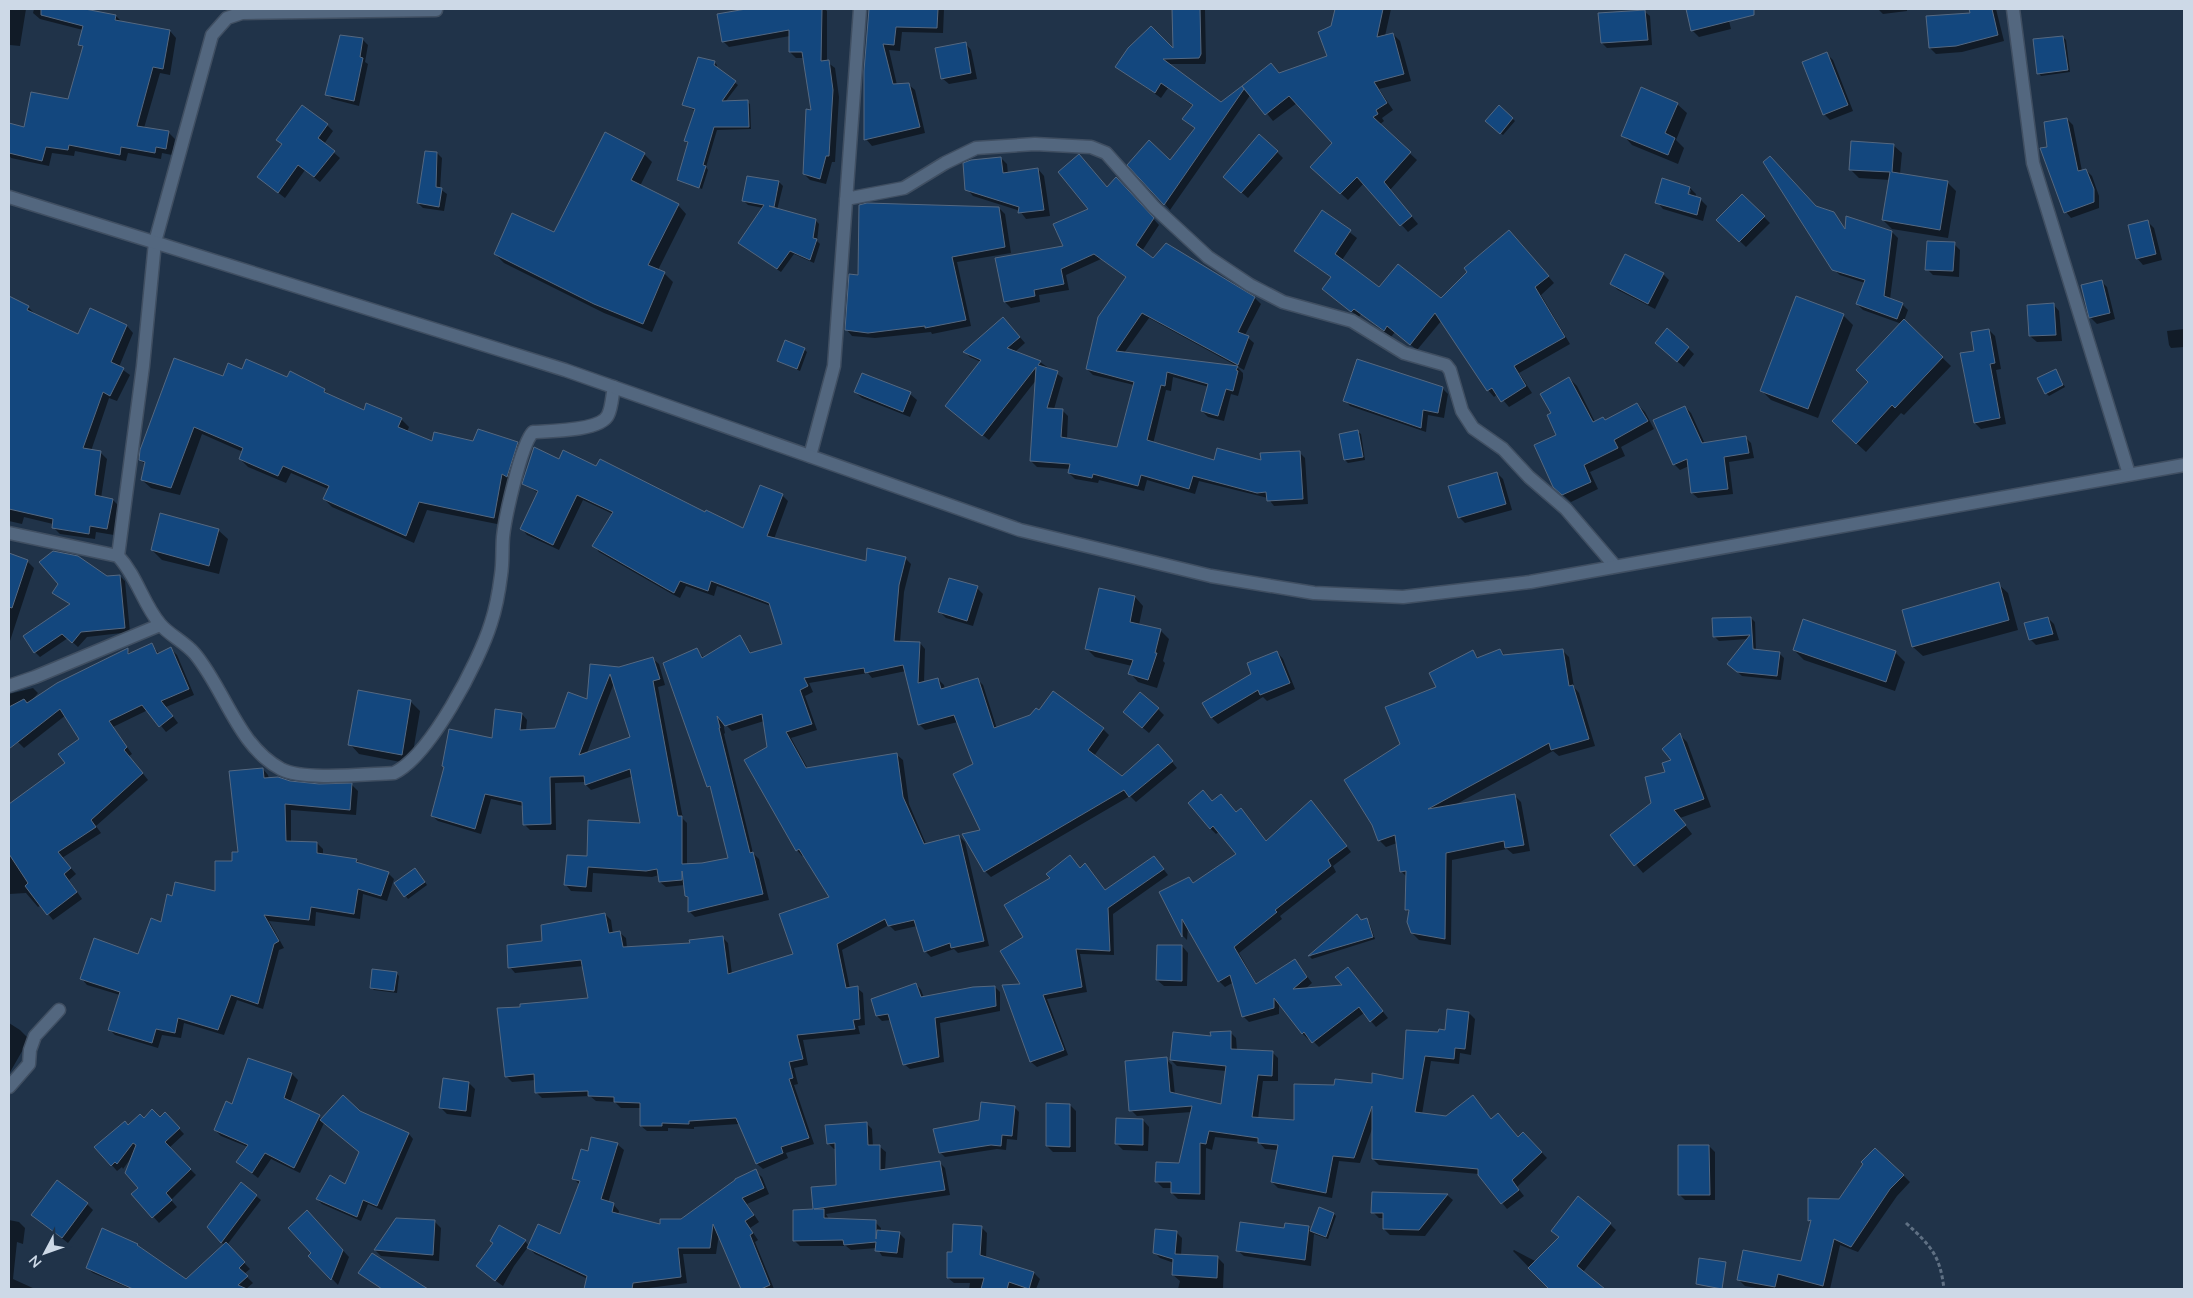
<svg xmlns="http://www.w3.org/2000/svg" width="2193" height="1298" viewBox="0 0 2193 1298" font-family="Lato,sans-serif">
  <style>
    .shadow { fill: #0007; fill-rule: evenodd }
    .building { fill: #13477e; stroke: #546881; fill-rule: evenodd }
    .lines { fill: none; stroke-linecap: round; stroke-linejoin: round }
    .minor-casing { stroke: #404f62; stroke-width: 15 }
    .secondary-casing { stroke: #404f62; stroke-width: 15 }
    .path { stroke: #5f7083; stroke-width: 3; stroke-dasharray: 4 2.5; stroke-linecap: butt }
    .minor { stroke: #53677f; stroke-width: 12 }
    .secondary { stroke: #53677f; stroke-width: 12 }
  </style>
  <rect width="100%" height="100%" fill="#203349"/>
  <!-- shadow -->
  <path class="shadow" d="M9 9H26L20 46 10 45 9 53Z
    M34 9H79L116 16 123 23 170 31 176 38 170 75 160 73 144 128 168 132 175 139 172 155 162 153 161 159 128 153 126 161 75 151 74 156 52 153 49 166 11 158 9 155 11 125 25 128 69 101 83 48 80 45 83 30 40 19 33 13Z
    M753 9H825L827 11V62L835 68 839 97 835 162H832L826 184 810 180 804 174 812 111 805 58H796L790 52V36L729 47 723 41 718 15Z
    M871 9H944L943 33 902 32 900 51 889 50 897 85 908 84 915 90 925 133 872 146 866 139 865 72Z
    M1173 9H1204L1205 10 1206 61 1205 64H1168L1221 103 1242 88 1249 95 1271 65 1280 74 1328 57 1336 9H1391L1385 36 1393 34 1400 41 1411 81 1379 89 1393 110 1382 118 1384 121 1379 125 1417 160 1390 190 1418 224 1408 232 1364 183 1348 200 1319 173 1334 143 1297 103 1273 121 1251 94 1170 210 1165 204 1170 162 1196 129 1184 119 1193 106 1168 88 1161 98 1117 67 1174 51Z
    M1687 9H1726L1731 29 1699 37 1692 30Z
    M1878 9H1907V11L1883 14Z
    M1970 9H1996L2004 41 1962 52 1936 54 1930 48 1972 14Z
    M1645 12 1650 16 1652 45 1607 48 1602 43Z
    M2063 37 2066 40 2070 72 2041 76 2039 73Z
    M363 40 368 45 365 62 368 64 359 106 332 99 327 94Z
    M965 43 971 50 977 79 949 84 942 78Z
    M1827 54 1833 60 1853 111 1830 120 1824 114Z
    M715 63 717 65V69L738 85 725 102H747L750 104 751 129 717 130 706 167 708 170 702 189 678 179 688 144 685 141 696 111 683 105Z
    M1677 104 1687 113 1676 140 1684 148 1678 164 1632 145 1623 135Z
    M1499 106 1515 121 1503 135 1486 121Z
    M2067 119 2073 125 2082 171 2086 170 2092 176 2099 196V208L2071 218 2066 212 2049 148Z
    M327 125 333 131 324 144 340 158 320 182 305 170 285 198 258 177Z
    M1893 145 1902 153 1900 174 1947 182 1956 191 1948 238 1892 229 1883 220 1890 180 1859 178 1850 169Z
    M1277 152 1283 158 1248 198 1231 183Z
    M437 153 442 158 440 189 447 194 444 211 423 208 418 203Z
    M644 154 652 162 640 186 678 205 686 214 658 270 664 273 673 282 652 332 604 313 504 263 495 254 555 234Z
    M1001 158 1007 164 1008 174 1038 169 1044 176 1050 216 1026 219 1020 211 973 196 967 189Z
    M779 182 783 186 777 210 815 220 819 224 817 241 820 244 814 263 794 254 781 272 744 247 763 208 748 205 744 201Z
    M1122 184 1159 225 1142 251 1153 260 1166 245 1255 298 1261 304 1245 335 1254 343 1244 370 1149 318 1124 353 1237 367 1243 373V378L1238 396 1231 394 1224 421 1208 417 1202 411 1209 387 1173 377 1171 391 1166 390 1153 444 1215 462 1262 461 1299 452 1305 458 1308 504 1274 506 1268 498 1199 481 1195 494 1147 480 1144 491 1099 480 1098 483 1075 479 1069 473 1070 469 1037 467 1031 461 1037 379 989 440 946 406 981 362 970 357 965 352 1003 318 1025 343 1015 352 1040 362 1063 378 1054 409 1062 410 1068 416 1067 439 1118 449 1134 385 1093 375 1087 369 1127 278 1101 259 1066 275 1069 290 1039 295 1040 302 1011 308 1005 302 1065 246 1090 209 1108 188Z
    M1690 188 1696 194 1695 198 1701 200 1707 206 1703 221 1663 209 1657 202ZM1688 190H1691L1688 201Z
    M1742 195 1770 223 1746 247 1718 220Z
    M1816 207 1833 213 1846 230 1892 232 1898 238 1890 299 1902 304 1908 310 1904 321 1951 366 1904 415 1901 413 1866 452 1842 430 1902 324 1863 310 1857 304 1865 283 1840 275 1833 269Z
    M999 208 1005 214 1011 253 957 262 971 326 932 334 931 332 875 338 852 336 846 329 859 277Z
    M1322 211 1357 238 1342 260 1379 289 1441 300 1515 238 1554 283 1541 295 1570 344 1519 373 1532 393 1509 407 1498 394 1494 397 1488 390 1442 320 1417 350 1395 332 1391 337 1361 314 1359 317 1330 295 1332 278 1295 251Z
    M2148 222 2154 228 2162 260 2143 265 2137 258Z
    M1954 244 1960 250 1959 277 1933 275 1927 269Z
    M1663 274 1669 280 1655 309 1618 290 1611 284Z
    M2101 281 2107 287 2115 319 2097 324 2090 317Z
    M9 297 28 307 35 314 79 335 90 310 127 326 133 333 119 367 130 375 117 401 109 398 91 451 100 452 107 459 101 498 113 500 119 506 114 535 96 532 95 539 60 534 53 527V524L24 517 22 524 9 521Z
    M2053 304 2059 311 2062 341 2037 342 2030 336Z
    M1843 315 1853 325 1818 418 1771 400 1762 391Z
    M2184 329V347L2171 348 2169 345 2167 331Z
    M1989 330 1995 336 2001 369 1996 370 2006 424 1981 429 1975 423 1962 354 1976 352Z
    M1688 348 1694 354 1684 367 1662 349Z
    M804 349 807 352 800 371 778 361Z
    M243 370 288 378 324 390 331 397 365 411 401 419 409 427 407 432 433 442 474 443 478 430 518 443 526 451 502 525 427 510 414 543 332 507 324 499 328 489 291 473 286 483 248 467 240 459 243 452 202 434 180 495 151 488 142 480 146 465 140 460 224 377Z
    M2055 370 2065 387 2049 396 2046 393Z
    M862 375 910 394 917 400 910 417 862 398 855 392Z
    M1569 378 1577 386 1595 422 1606 421 1637 404 1645 412 1654 429 1621 447 1625 456 1590 472 1598 489 1571 502 1562 494 1557 436 1553 414Z
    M1442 388 1448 394 1444 418 1428 415 1426 432 1350 406 1345 400Z
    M1685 407 1691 413 1705 444 1745 437 1751 443 1754 458 1729 462 1733 494 1698 498 1692 493 1689 466 1680 470 1674 464Z
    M1358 432 1361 434 1365 460 1348 463 1345 460Z
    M559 461 597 468 744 530 782 495 788 501 774 539 867 563 905 558 911 564 904 592 900 642 920 643 925 649 924 683 938 679 944 685 945 690 977 679 983 685 997 729H1103L1109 735 1094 756 1122 777 1164 752 1177 768 1136 802 1130 796 991 877 985 871 975 765 958 722 925 730 919 724 906 671 872 678 868 673 809 683 813 692 805 696 817 730 791 738 808 769 897 755 903 760 909 804 926 844 959 836 965 842 989 946 958 953 954 949 931 957 925 951 917 926 895 931 889 925 842 950 850 989 857 988 863 993 865 1025 858 1026 860 1034 803 1040 808 1065 794 1068 798 1084 794 1085 814 1144 786 1153 788 1158 763 1169 757 1164 739 1124 694 1127V1129L668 1128V1131H647L641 1126V1108H621L615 1102 596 1101 590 1096 542 1098 536 1092V1080L512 1082 506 1076 589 1000 584 966 515 973 510 967 544 942 605 914 611 920 613 934 620 933 626 938 627 948 691 944 722 937 728 943 732 974 795 954 831 897 804 855 802 856 797 850 768 748 764 721 732 731 723 722 725 733 724 734 753 853 759 859 769 900 695 917 690 912 689 899 686 896 685 885 666 887 660 882 659 875 652 877 593 873 592 892 571 891 566 885 588 858 642 824 633 776 591 790 586 785V782L555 783 556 830H530L524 824 523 806 491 799 481 834 438 821 432 816 445 769 443 766 493 739 522 714 527 720 526 731 556 729 588 701 591 666 619 669 653 659 659 664 665 685 658 687 683 819 687 823V865H702L729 858 713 791 708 786 697 649 704 658 740 637 752 654 784 645 771 606 717 586 714 596 686 586 680 598 672 594 599 552 594 546 613 514 583 500 559 550 527 535 522 529 538 493 524 483ZM614 683 631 738 587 753Z
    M1497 473 1503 479 1512 510 1465 523 1459 517Z
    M218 530 228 539 219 574 162 560 152 550Z
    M9 554 27 561 34 568 9 644Z
    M120 576 125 581 130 632 87 637 78 647 68 638 40 657 35 652 71 605 54 592 106 577Z
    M1998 584 2008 593 2018 630 1923 656 1913 647Z
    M977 588 983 594 973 626 946 618 940 612Z
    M1135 597 1143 606 1139 625 1160 630 1169 639 1163 661 1165 663 1157 688 1138 682 1130 673 1132 666 1095 657 1086 648Z
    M1751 618 1755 622 1756 651 1779 653 1784 658 1781 680 1742 676 1733 668 1748 639 1719 641 1714 636Z
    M2048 618 2054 624 2059 640 2036 645 2030 639Z
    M152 645 159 654 171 649 177 655 194 695 166 707 178 723 166 732 148 710 113 727 132 754 129 756 148 780 96 826 101 833 62 858 76 874 69 880 82 899 53 920 41 905 38 907 26 893 9 894V838L32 863 66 764 81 739 66 715 24 748 18 742 9 750V694L33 688 38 693 32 700 127 650 131 654Z
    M1500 650 1506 656 1562 650 1569 657 1574 687 1579 693 1595 746 1559 756 1553 751 1453 806 1514 795 1521 802 1530 851 1513 854 1507 849 1452 860 1451 945 1419 940 1412 933 1410 913 1406 910 1407 877 1401 871 1397 843 1386 847 1379 840 1402 745 1438 688 1473 652 1479 658Z
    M1794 650 1895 652 1905 662 1895 691 1804 660Z
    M1277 652 1283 659 1295 689 1267 701 1263 697 1218 724 1212 718Z
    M359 692 411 702 420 711 411 764 359 754 350 744Z
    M1158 709 1164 715 1149 733 1131 718Z
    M1680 735 1687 742 1711 807 1680 818 1692 834 1643 873 1612 836 1653 803 1673 761Z
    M263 769 268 775 269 779 319 785H352L358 791 356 815 291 810V842L317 843 323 849V855L356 860 361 864 388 873 394 879 387 901 363 894 360 919 316 912 315 926 269 921 284 948 279 950 263 1009 237 1000 224 1035 184 1023 181 1038 162 1035 158 1048 115 1035 109 1029 120 995 87 985 82 979 139 956 162 924 173 897 216 893 239 853Z
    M1213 803 1236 814 1241 810 1267 842 1317 808 1351 852 1333 866 1336 872 1280 916 1282 919 1239 953 1257 985 1295 960 1312 983 1305 989 1344 986 1353 974 1388 1018 1376 1027 1364 1013 1319 1047 1310 1038 1308 1039 1303 1034 1279 1003V1014L1249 1022 1243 1016 1234 982 1225 987 1219 981 1188 926 1187 940 1183 936 1161 893 1189 878 1194 883 1238 855 1219 832 1216 834 1210 828Z
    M1154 857 1168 875 1113 914 1114 955 1080 954 1087 992 1047 999 1068 1055 1037 1067 1031 1062 1003 987 1023 985 1024 938 1051 878 1080 869 1085 865 1106 891Z
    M418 872 427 885 408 899 396 883Z
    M1357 915 1361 921 1367 920 1369 922 1375 939 1312 959 1310 957Z
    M1182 946 1188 953 1187 986H1164L1157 980Z
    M396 973 399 976 397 993 374 990 371 987Z
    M916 984 921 990 924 998 995 987 1000 992V1011L940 1023 944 1062 910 1069 904 1064 891 1020 882 1021 877 1016Z
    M1469 1013 1475 1019 1471 1055 1460 1053 1459 1064 1431 1061 1422 1114 1446 1118 1473 1097 1492 1120 1519 1138 1523 1133 1547 1158 1517 1187 1524 1196 1507 1209 1479 1174 1379 1165 1373 1159V1126L1360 1163 1339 1161 1332 1198 1278 1188 1272 1182 1278 1150 1265 1149 1259 1142 1215 1137 1212 1150 1206 1148 1205 1200 1178 1199 1172 1193V1188H1163L1157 1182 1180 1164 1192 1112 1137 1116 1131 1110 1166 1059 1172 1065 1175 1095 1222 1106 1226 1071 1177 1066 1171 1060 1212 1038 1230 1032 1236 1038 1237 1051 1272 1052 1278 1058V1081H1263L1258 1119 1295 1121 1374 1085 1404 1080 1439 1033 1446 1031Z
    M9 1023 20 1030 29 1039 9 1074Z
    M249 1059 292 1074 298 1080 290 1102 322 1119 359 1113 409 1134 413 1139 382 1210 368 1204 361 1221 322 1204 317 1199 346 1186 360 1152 324 1123 300 1173 271 1159 258 1178 238 1162 248 1147 221 1136 215 1130 232 1106Z
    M469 1083 475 1089 471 1117 447 1114 441 1108Z
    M1070 1105 1076 1111V1152H1053L1047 1146Z
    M1014 1107 1019 1112 1017 1140 1007 1139 1006 1150 997 1149 945 1157 940 1152 980 1121Z
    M165 1114 184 1134 169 1148 196 1175 171 1200 177 1207 159 1223 133 1194 140 1188 131 1158 123 1169 122 1167 117 1171 96 1147 129 1126 144 1120 160 1118Z
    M1143 1120 1149 1127 1148 1151 1123 1150 1117 1144Z
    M866 1123 872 1129 873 1147H880L886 1152 885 1171 940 1163 945 1168 950 1195 826 1214 829 1219 875 1222 881 1228V1231L899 1233 905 1239 903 1258 882 1256 877 1248 851 1250 846 1246H800L794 1240 814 1211 813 1188 837 1186V1149H834L828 1143Z
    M617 1144 624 1150 608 1203 613 1204 619 1211 618 1215 661 1226 681 1220 755 1171 762 1177 769 1194 747 1204 759 1222 750 1228 758 1240 755 1242 774 1289H742L719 1234 716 1254H683L687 1283 641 1289H585L588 1279 535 1254 528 1247 514 1266 503 1286 482 1271 525 1241 529 1246 561 1235 580 1185 573 1178 589 1153Z
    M1709 1146 1715 1152V1200H1685L1679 1194Z
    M1903 1175 1910 1182 1897 1196 1858 1252 1840 1245 1830 1289H1762L1745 1286 1739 1280 1802 1262 1812 1223 1809 1220 1840 1200Z
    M1373 1193 1447 1195 1453 1200 1425 1236 1390 1235 1384 1229V1218H1379L1373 1212Z
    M256 1196 261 1200 227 1245 250 1269 244 1274 253 1283 246 1289H131L93 1273 87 1268 137 1245 186 1280 224 1245 208 1227Z
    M87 1204 93 1210 68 1243 32 1215Z
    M1334 1214 1336 1216 1328 1239 1314 1234 1311 1266 1244 1256 1237 1250 1285 1229 1308 1227 1312 1230Z
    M313 1218 349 1257 338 1285 310 1256 313 1253Z
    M396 1219 435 1222 441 1228 439 1261 381 1256 375 1250Z
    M9 1220 19 1222 25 1228 23 1244 17 1242 13 1279 35 1289H9Z
    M1610 1224 1616 1230 1583 1272 1545 1264 1560 1238 1553 1231Z
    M981 1227 987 1233 986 1258 1034 1273 1040 1279 1036 1289H969L970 1283H954L948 1278 954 1253Z
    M1176 1232 1182 1238 1181 1256 1218 1258 1224 1264 1223 1289H1178L1180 1281 1173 1275 1174 1263 1160 1258 1154 1252Z
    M1514 1250 1589 1289H1550L1513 1251Z
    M360 1273 417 1286 415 1289H381Z"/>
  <!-- building -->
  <path class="building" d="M41 9H85L116 15 115 20 170 30 163 69 153 67 137 126 169 131 166 149 156 147 155 153 121 147 120 155 69 145 68 150 46 147 42 161 9 153V123L24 127 31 92 68 99 83 46 78 45 83 26 41 15Z
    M746 9H822L821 61 829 60 833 90 829 156H826L820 179 803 174 806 109 811 110 802 52H789V30L722 42 717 14Z
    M869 9H938L937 28 896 27 894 45 883 44 893 84 909 83 920 127 864 140V71Z
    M1172 9H1200L1201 54 1199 58 1163 59 1221 102 1242 86 1244 89 1164 205 1127 165 1149 140 1170 160 1195 128 1182 119 1193 105 1161 83 1155 93 1115 67 1128 48 1151 26 1173 48Z
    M1335 9H1383L1377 37 1393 33 1404 74 1374 82 1387 103 1376 110 1378 114 1373 117 1411 152 1384 182 1412 216 1400 226 1357 177 1340 194 1310 167 1332 143 1289 96 1265 115 1242 86 1271 63 1279 73 1327 56 1318 32 1331 26Z
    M1686 9H1754V15L1691 31Z
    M1969 9H1992L1998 35 1956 46 1929 48 1926 16 1970 13Z
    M1645 10 1648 40 1601 43 1598 13Z
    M340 35 363 38 360 57 363 58 354 101 325 95Z
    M2063 36 2068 70 2037 74 2033 39Z
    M966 42 971 73 941 79 935 48Z
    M1827 52 1848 105 1823 115 1802 62Z
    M698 57 715 61 714 65 736 81 722 101 748 100 749 127H714L703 165 706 166 699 188 677 180 688 142 684 141 695 109 682 105Z
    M1641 87 1678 103 1665 133 1675 138 1668 155 1621 136Z
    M302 105 328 124 318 138 335 151 314 177 298 165 278 193 257 177 282 144 276 140Z
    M1499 105 1513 118 1500 134 1485 121Z
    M2067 118 2078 171 2086 169 2094 189V202L2064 213 2040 148 2047 147 2044 122Z
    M605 132 645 153 631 180 679 204 648 265 665 272 643 324 594 304 494 254 512 213 554 232Z
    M1259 134 1278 151 1241 193 1223 177Z
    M1851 141 1894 144 1892 172 1948 181 1940 230 1882 220 1890 172 1849 170Z
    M425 151 437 152 436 187 442 188 439 207 417 203Z
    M1079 154 1107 187 1116 177 1154 218 1136 245 1153 258 1166 243 1255 297 1238 332 1249 336 1238 365 1142 313 1116 351 1238 366 1236 370 1238 371 1233 391 1226 389 1218 416 1201 411 1208 384 1167 372 1165 386 1161 385 1147 440 1214 460 1217 448 1261 460 1260 453 1300 451 1303 499 1267 501 1266 492 1257 493 1193 476 1189 489 1141 475 1138 486 1093 474 1092 478 1068 473 1070 464 1030 461 1036 367 982 436 945 406 981 360 963 352 1003 317 1020 337 1007 348 1041 361 1038 365 1058 371 1047 408 1063 409 1061 437 1117 447 1134 382 1086 369 1098 317 1126 277 1094 254 1061 269 1064 284 1034 290 1035 296 1004 302 995 258 1063 246 1053 224 1088 209 1058 172Z
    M1770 156 1816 206 1834 212 1845 229 1846 216 1892 231 1884 296 1903 303 1897 319 1856 304 1865 280 1832 270 1763 162Z
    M1001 157 1003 173 1038 168 1044 210 1018 213 1019 207 965 190 963 163 971 160Z
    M747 176 779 181 774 207 769 206 816 219 813 238 817 239 810 260 790 251 777 269 738 243 764 205 742 201Z
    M1662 178 1690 187 1688 194 1701 198 1697 215 1655 203Z
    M1742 194 1765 216 1739 242 1716 220Z
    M867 203 999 207 1005 247 952 257 966 320 925 328V326L868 333 845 330 849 274 858 275 859 205Z
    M1322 210 1351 230 1335 254 1379 287 1398 264 1441 298 1467 272 1464 268 1509 230 1549 276 1535 287 1565 337 1514 366 1526 386 1501 402 1492 388 1487 391 1435 313 1410 345 1387 326 1384 331 1354 309 1351 312 1322 289 1331 277 1294 251Z
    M2148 220 2156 254 2136 259 2128 225Z
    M1927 241 1955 242 1953 271 1925 270Z
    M1625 254 1664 273 1648 304 1610 284Z
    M2102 280 2110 313 2089 318 2081 285Z
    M9 296 29 306 27 310 78 334 90 308 127 325 111 362 124 368 110 396 103 392 83 448 101 451 95 495 113 499 107 529 90 526 89 534 52 528 53 519 9 509Z
    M1796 296 1844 314 1808 409 1760 391Z
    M2054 303 2056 335 2029 336 2027 305Z
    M1904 319 1943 357 1895 408 1892 405 1856 444 1832 421 1868 382 1856 370Z
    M1667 328 1689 347 1677 362 1655 343Z
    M1989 329 1995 363 1990 364 2000 418 1974 423 1960 353 1974 351 1971 332Z
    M785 340 805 348 797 369 777 361Z
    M174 358 223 376 228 363 242 369 246 359 287 377 290 371 325 389 324 392 364 410 366 403 402 418 398 427 432 441 434 432 473 441 478 429 518 442 507 477 502 474 494 518 419 502 406 536 323 499 329 486 283 466 278 476 239 459 243 448 194 427 171 488 141 480 145 462 139 460 140 450Z
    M1357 359 1443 387 1438 413 1423 410 1421 428 1343 401Z
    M2056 369 2063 385 2045 394 2037 378Z
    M862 373 911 392 903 412 854 392Z
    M1569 377 1593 422 1603 417 1605 420 1637 403 1648 421 1614 440 1618 448 1584 465 1591 482 1562 495 1553 487 1534 445 1556 435 1547 415 1551 413 1540 394Z
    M1685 406 1702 443 1746 436 1749 453 1724 457 1728 489 1691 493 1687 459 1673 465 1653 420Z
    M1358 430 1363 457 1344 460 1339 434Z
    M534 447 559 459 563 450 596 466 600 459 705 512 706 510 743 528 760 485 783 494 767 536 866 561 867 548 906 557 899 585 894 641 920 642 918 683 938 678 941 689 978 678 994 728 1030 715 1036 708 1039 710 1053 691 1104 728 1088 750 1122 776 1158 744 1173 761 1129 797 1124 790 984 872 962 834 980 830 953 774 973 764 954 715 918 725 903 665 865 673 864 668 804 678 808 686 800 690 812 724 786 732 806 768 897 753 903 797 924 844 959 835 984 941 951 948 950 943 924 952 914 920 888 926 885 919 837 944 846 988 858 986 860 1019 853 1020 855 1029 797 1035 803 1059 789 1062 793 1078 789 1079 809 1138 781 1147 783 1153 756 1164 736 1118 689 1121V1124L662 1123V1126H640V1103L614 1102V1097L588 1096V1091L535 1093 534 1074 505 1077 497 1008 520 1007V1004L588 998 581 960 508 968 507 945 542 941 541 925 605 913 609 933 620 931 623 947 690 943 689 940 723 936 728 974 793 954 779 914 829 897 799 849 796 851 744 760 767 747 762 714 725 726 717 716 720 728H719L750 853 753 852 763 894 688 912V897L685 896 682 871V880L659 882 657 869 646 871 588 867 586 887 564 885 567 855 587 856 588 820 640 823 630 769 585 785 584 776 550 777 551 824 523 825 522 802 485 794 475 829 431 816 444 767 442 766 449 729 492 738 495 709 522 713 520 730 555 728 568 692 587 699 590 664 619 667 653 657 660 679 653 681 678 816H682V864L702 863 728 858 710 786 707 787 663 663 697 648 702 658 740 635 750 653 782 644 769 603 711 581 708 591 680 581 674 593 665 588 592 546 613 512 577 495 553 545 520 529 538 491 522 484ZM610 674 630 737 579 755 598 704Z
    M1497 472 1506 504 1458 518 1448 486Z
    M160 513 219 529 209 566 151 550Z
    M53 551 78 556 107 576 120 575 125 628 81 632 72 643 62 634 34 653 23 636 70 604 52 593 58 584 39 562Z
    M9 553 28 560 12 608 9 607Z
    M949 578 978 586 967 621 938 612Z
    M1999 582 2009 620 1912 647 1902 610Z
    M1099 588 1135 596 1130 622 1161 629 1155 653H1157L1148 680 1128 674 1133 660 1085 649Z
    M1751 617 1753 649 1780 652 1777 676 1737 672 1727 664 1750 635 1713 637 1712 618Z
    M2048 617 2053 634 2029 640 2024 623Z
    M1803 619 1896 651 1886 682 1793 650Z
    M152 643 157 654 171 647 189 689 161 701 173 716 159 727 142 705 109 721 127 747 124 750 143 773 91 820 96 827 58 852 71 868 64 874 77 892 47 915 25 886 28 883 9 854V804L65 763 58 754 79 739 60 709 9 749V707L24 699 27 703 57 683 128 648V654Z
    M1500 649 1503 655 1563 649 1569 686 1573 685 1589 739 1551 750 1549 743 1428 809 1515 794 1524 845 1505 848 1504 841 1446 853 1445 939 1411 933 1407 922 1409 910H1405L1406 871 1400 872 1395 835 1378 841 1372 825 1344 780 1400 744 1385 707 1436 687 1429 673 1473 650 1477 658Z
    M1277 651 1290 683 1260 695 1258 690 1211 718 1202 703 1251 674 1247 663Z
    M358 690 411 700 402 755 348 745Z
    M1140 692 1159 708 1142 728 1123 712Z
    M1680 733 1704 799 1674 810 1686 825 1634 866 1610 835 1651 803 1645 777 1665 772 1662 763 1671 760 1662 749Z
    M263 768 264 778 278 777 290 781 319 784 352 783 350 810 285 804 286 841 317 842V853L357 859 356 862 389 872 381 896 358 889 354 914 311 907 309 920 264 915 279 941 274 944 258 1004 231 995 218 1030 178 1018 175 1033 156 1029 152 1043 108 1030 120 992 80 979 94 938 138 954 151 918 161 922 167 894 172 896 175 882 215 891V861H232V852H238L229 771Z
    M1203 790 1212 801 1221 794 1236 812 1241 808 1266 841 1311 800 1347 846 1328 860 1331 866 1275 910 1277 912 1234 947 1256 984 1295 959 1307 977 1293 989 1342 985 1335 977 1348 967 1383 1011 1370 1022 1359 1007 1312 1043 1304 1032 1302 1034 1274 998V1008L1242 1017 1230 975 1218 982 1182 919V937L1159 892 1189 877 1193 883 1236 854 1213 826 1210 829 1188 803Z
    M1070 855 1080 868 1085 863 1105 890 1154 856 1164 869 1108 908 1110 951 1076 949 1082 987 1043 995 1064 1050 1030 1062 1002 985 1020 984 1000 951 1023 937 1004 905 1050 878 1046 874Z
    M415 868 425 882 404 897 394 883Z
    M1357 914 1361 920 1367 918 1373 937 1308 956Z
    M1157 945H1182V981L1156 980Z
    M372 969 397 972 394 991 370 988Z
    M916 983 921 997 973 987 995 986 996 1006 935 1018 939 1057 903 1065 888 1014 876 1016 871 999Z
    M1447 1009 1469 1012 1465 1049 1455 1048 1454 1059 1425 1056 1415 1112 1446 1116 1473 1095 1491 1119 1498 1113 1518 1137 1523 1132 1542 1152 1512 1180 1519 1190 1501 1204 1478 1175V1169L1372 1159V1106L1354 1158 1333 1156 1326 1193 1271 1182 1278 1145 1258 1143V1138L1209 1131 1206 1144 1200 1143V1194L1171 1193V1182H1155L1156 1162 1179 1163 1192 1106 1129 1111 1125 1061 1167 1057 1170 1092 1221 1104 1226 1066 1170 1060 1173 1032 1211 1036 1210 1032 1231 1031V1049L1273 1051 1272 1076 1258 1075 1252 1117 1294 1120V1084L1334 1085 1335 1079 1372 1083V1073L1403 1079 1406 1030 1438 1032 1439 1029 1445 1030Z
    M248 1058 292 1073 284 1098 320 1115 294 1168 265 1153 252 1173 236 1162 248 1145 214 1130 226 1101 232 1104Z
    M443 1078 469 1082 466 1111 439 1108Z
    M343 1095 360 1111 409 1133 377 1206 363 1200 357 1217 316 1199 330 1175 345 1184 359 1152 320 1120Z
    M981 1102 1015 1106 1012 1136 1002 1135 1001 1146 991 1145 939 1153 933 1129 979 1120Z
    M1046 1103 1070 1104V1147L1046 1146Z
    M152 1109 160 1117 165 1112 180 1128 165 1142 191 1169 166 1193 172 1200 152 1218 131 1194 138 1188 125 1173 136 1145 133 1143 117 1164 115 1162 111 1166 94 1147 125 1121 128 1125 140 1114 144 1118Z
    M1116 1118 1143 1119V1145L1115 1144Z
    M867 1122 868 1145H880V1170L940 1161 945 1190 814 1209H824V1218L876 1220V1239L877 1230 900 1232 897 1253 875 1251 876 1242 844 1245 843 1240 793 1241V1210L813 1209 811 1187 836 1185 835 1143 827 1144 825 1125Z
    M591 1137 618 1143 601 1199 614 1203 612 1212 660 1224V1219H681L735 1180V1179L756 1169 764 1188 742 1198 754 1215 745 1221 753 1233 750 1235 770 1285 761 1289H741L713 1224 710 1248H678L681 1277 633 1283 632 1289H584L587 1276 527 1248 538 1224 560 1234 580 1181 572 1179 581 1149 588 1151Z
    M1678 1145H1709L1710 1195H1678Z
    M1875 1148 1904 1175 1890 1189 1851 1247 1834 1239 1823 1286 1778 1274 1775 1287 1737 1280 1743 1250 1801 1261 1811 1220 1808 1221V1198L1839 1199 1863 1164 1861 1162Z
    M57 1180 88 1203 62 1238 31 1215Z
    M241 1182 257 1195 221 1243 207 1227Z
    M1372 1192 1448 1194 1419 1230 1383 1229V1213H1371Z
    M1578 1196 1611 1223 1577 1266 1605 1289H1549L1528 1268 1559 1237 1551 1231Z
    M1319 1207 1334 1213 1326 1237 1310 1231Z
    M307 1210 343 1250 331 1280 308 1256 311 1253 288 1228Z
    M396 1218 435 1220 433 1255 374 1250Z
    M1240 1222 1284 1228 1285 1223 1309 1226 1305 1260 1236 1251Z
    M953 1224 982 1226 980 1255 1034 1272 1029 1289 1009 1282 1007 1289H981L984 1278H947V1252H952Z
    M499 1225 526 1240 495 1281 476 1266 493 1243 490 1241Z
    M102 1228 138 1244 137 1245 186 1279 226 1242 245 1262 239 1268 248 1276 238 1285 247 1289H133L86 1268Z
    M1155 1229 1177 1231 1175 1254 1218 1256 1217 1278 1172 1275 1173 1259 1153 1253Z
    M372 1253 428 1289H382L358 1273Z
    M1699 1258 1726 1262 1722 1289 1696 1284Z"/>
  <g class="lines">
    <defs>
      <path id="minor" d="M2013 9 2033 163 2129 474
        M846 199 904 188 945 163 976 148 1035 144 1091 147 1106 153 1154 207 1208 257 1250 285 1283 302 1352 321 1404 353 1446 365 1450 370 1462 411 1473 428 1503 449 1529 477 1566 509 1615 566
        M810 456 834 366 860 9
        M9 533 118 556C137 576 143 604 160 624 169 635 185 642 195 654 225 690 238 746 281 769 304 781 366 774 394 773 430 756 479 662 491 623 496 608 499 591 501 575 503 563 502 550 503 537 505 518 521 444 533 432 549 431 601 431 608 415 612 407 612 396 614 387
        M118 556 143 366 155 242 212 35 227 18 242 13 436 10
        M9 686 35 677 160 625
        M9 1087 29 1064 30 1050 35 1036 59 1010"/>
      <path id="secondary" d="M9 197 565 370 1020 530 1211 576 1314 593 1403 597 1530 582 2184 465"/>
    </defs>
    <!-- minor casing -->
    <use href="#minor" class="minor-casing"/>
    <!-- secondary casing -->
    <use href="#secondary" class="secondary-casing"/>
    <!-- path -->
    <path class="path" d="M1906 1223C1931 1246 1940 1255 1944 1289"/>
    <!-- minor -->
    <use href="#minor" class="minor"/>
    <!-- secondary -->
    <use href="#secondary" class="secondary"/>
  </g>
  <!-- border -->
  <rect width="2193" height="1298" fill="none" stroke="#cdd9e7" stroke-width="20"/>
  <!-- north arrow -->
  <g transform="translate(45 1253) rotate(229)" stroke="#203349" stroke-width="4" paint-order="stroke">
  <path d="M0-4L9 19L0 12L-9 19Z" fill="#cdd9e7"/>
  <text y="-8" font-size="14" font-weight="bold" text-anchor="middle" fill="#cdd9e7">N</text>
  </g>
</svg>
